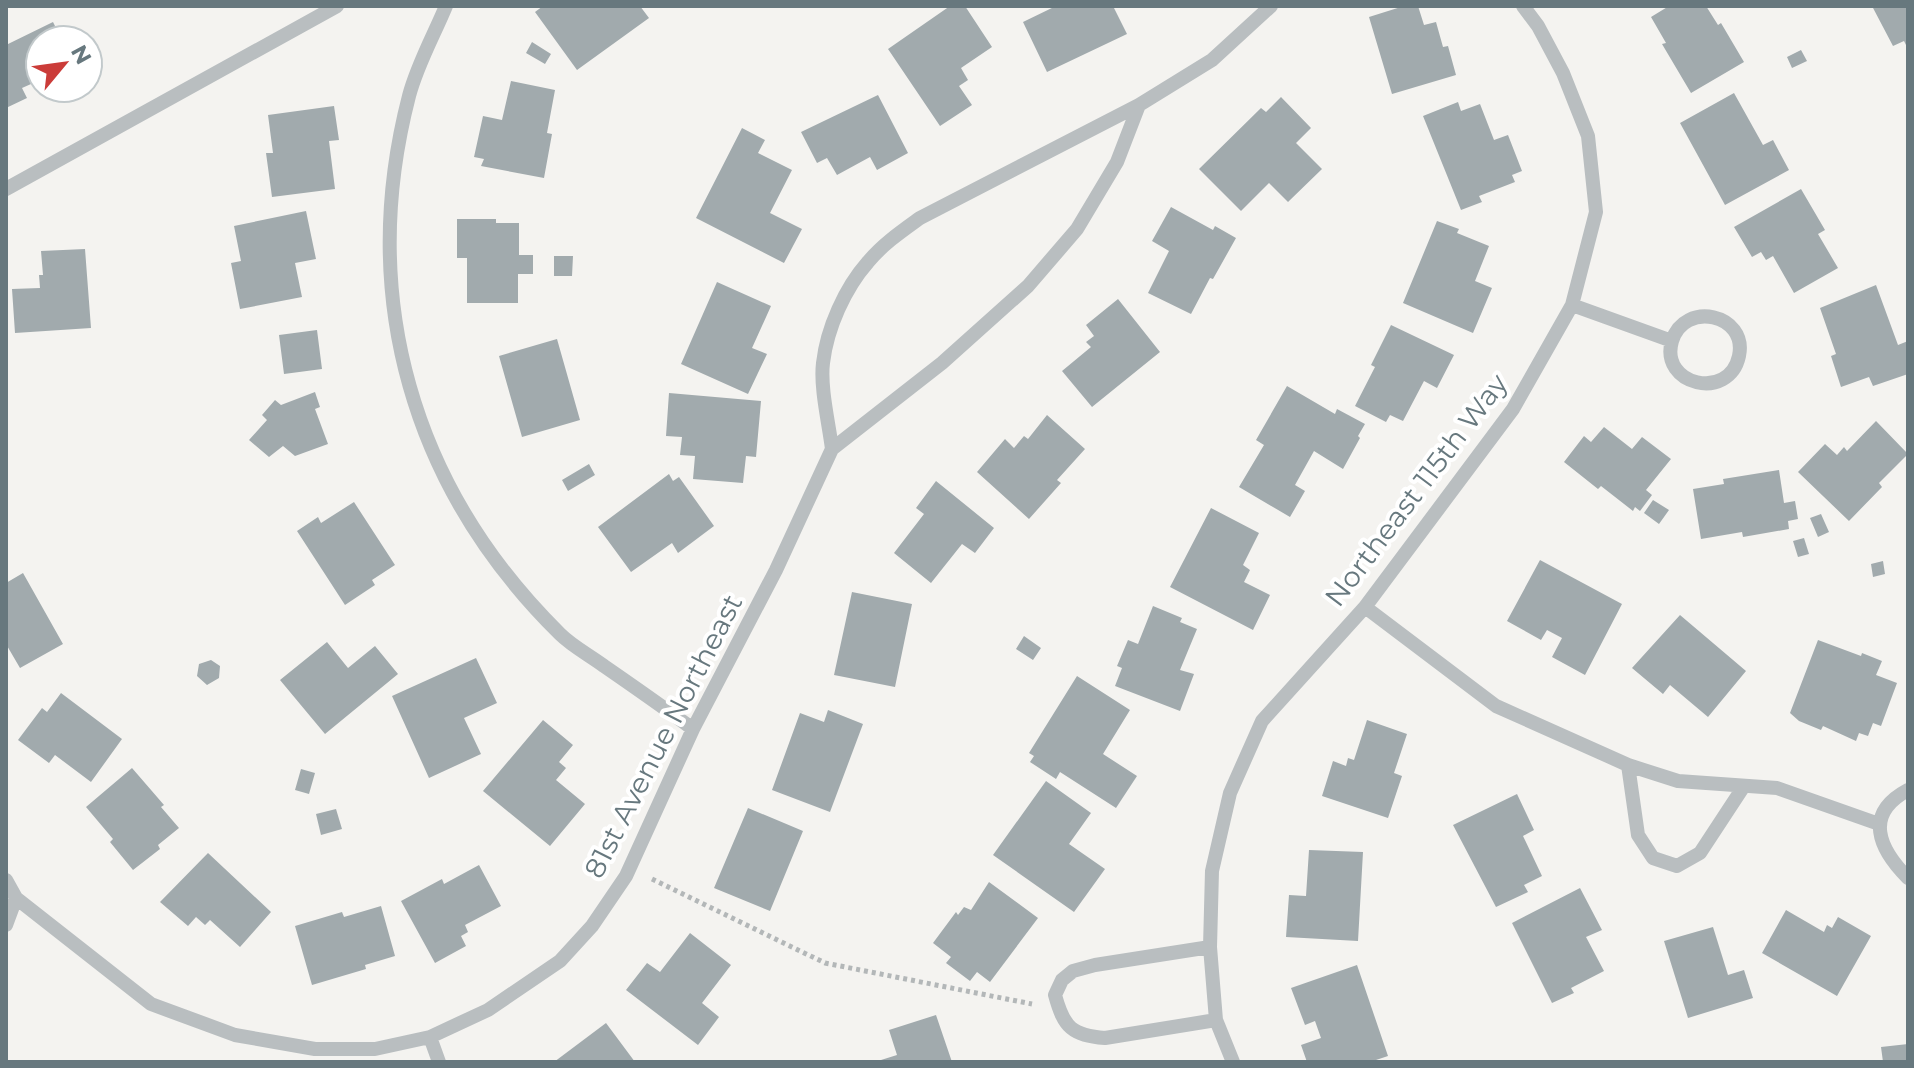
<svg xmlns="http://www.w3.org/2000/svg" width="1914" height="1068" viewBox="0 0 1914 1068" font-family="Montserrat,sans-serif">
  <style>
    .building { fill: #a1aaad }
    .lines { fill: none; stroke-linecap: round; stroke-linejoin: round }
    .path { stroke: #b3b7b8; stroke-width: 5; stroke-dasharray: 4 4; stroke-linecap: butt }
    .minor { stroke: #b9bec0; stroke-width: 14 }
    .labels { text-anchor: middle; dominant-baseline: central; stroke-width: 8; stroke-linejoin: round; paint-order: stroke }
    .street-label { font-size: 28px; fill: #67787e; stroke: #fff }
  </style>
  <rect width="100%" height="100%" fill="#f4f3f0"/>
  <!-- building -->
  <path class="building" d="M543 6H640L649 18 577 70 535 12Z
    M950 6H965L992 47 961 68 968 80 959 86 972 105 940 126 888 49Z
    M1056 6H1113L1127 34 1047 72 1023 22Z
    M1404 6H1418L1424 25 1436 22 1443 47 1448 46 1456 75 1392 94 1369 17Z
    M1669 6H1706L1718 25 1721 23 1744 62 1691 93 1662 44 1666 43 1651 17Z
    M1872 6H1908V49L1904 41 1893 46Z
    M53 22 62 40H40V80L22 88 27 98 6 108V45Z
    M532 42 551 54 545 64 526 53Z
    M1801 50 1807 61 1792 68 1787 57Z
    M511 81 555 90 547 133 552 134 544 178 481 166 484 159 474 157 483 116 502 120Z
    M1734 93 1763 145 1773 140 1789 170 1725 205 1680 123Z
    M878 95 908 153 877 170 870 157 837 175 827 158 817 163 801 132Z
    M1281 97 1311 128 1296 143 1322 169 1288 202 1269 183 1241 211 1199 169 1261 108 1266 112Z
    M1458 102 1461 111 1480 104 1494 140 1508 135 1522 171 1512 175 1515 182 1479 196 1482 202 1461 210 1423 116Z
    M334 106 339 140 329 141 335 189 272 197 266 153H273L268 115Z
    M742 128 765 140 758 153 792 170 770 213 802 229 784 263 696 218Z
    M1801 189 1825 230 1818 234 1838 268 1794 293 1773 256 1766 260 1761 252 1752 257 1734 227Z
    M1171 207 1213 230 1215 226 1236 238 1213 279 1210 278 1191 314 1148 293 1169 251 1152 241Z
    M306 211 316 259 295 263 302 297 240 309 231 263 241 261 234 226Z
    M457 219H496V223H519V255H533V274H518V303H467V258H457Z
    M1437 221 1459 229 1457 233 1489 246 1475 281 1492 288 1473 333 1403 303Z
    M85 249 91 328 15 333 12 289 40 288 39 275H43L41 251Z
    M554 256H573L572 276H554Z
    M717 282 771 306 752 348 767 354 748 394 681 364Z
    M1876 285 1898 345 1908 341V374L1873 386 1869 377 1841 387 1831 356 1836 354 1820 308Z
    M1118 299 1160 352 1092 407 1062 371 1091 347 1086 342 1094 336 1086 325Z
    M1391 325 1454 355 1437 388 1424 381 1403 421 1390 415 1386 422 1355 406 1375 367 1371 365Z
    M317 330 322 369 284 374 279 335Z
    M557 339 580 420 522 437 499 356Z
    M1287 386 1335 414 1337 409 1365 424 1358 436 1360 438 1343 469 1314 451 1295 485 1305 491 1290 517 1239 487 1264 445 1256 440Z
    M315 392 320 407 315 409 328 444 295 456 283 446 269 457 249 440 267 420 262 415 275 400 281 405Z
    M669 393 761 401 756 457 746 456 743 483 693 479 695 456 680 455 682 437 666 436Z
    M1047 415 1085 449 1057 480 1061 483 1029 519 977 472 1005 439 1014 448 1024 436 1028 439Z
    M1876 421 1908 454 1879 483 1882 487 1849 521 1798 472 1825 444 1837 455 1844 447 1847 451Z
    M1604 427 1632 449 1642 437 1671 459 1646 490 1652 495 1640 511 1635 507 1633 511 1601 486 1598 489 1564 462 1584 436 1591 442Z
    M589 464 595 475 568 491 562 480Z
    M1779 470 1784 503 1795 501 1798 519 1788 521 1789 529 1743 537 1742 532 1701 539 1693 489 1724 484 1723 479Z
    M669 474 673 481 679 477 714 526 678 553 672 543 631 572 598 527Z
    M936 481 994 528 975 553 962 544 931 583 894 553 924 514 916 508Z
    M1653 500 1669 510 1659 524 1644 513Z
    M354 502 395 565 372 580 375 585 345 605 297 531 318 517 321 523Z
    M1211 508 1259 533 1243 565 1250 570 1244 582 1270 595 1253 630 1170 587Z
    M1821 514 1829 532 1818 537 1810 518Z
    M1804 538 1809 554 1798 557 1793 541Z
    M1540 560 1622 604 1585 675 1552 657 1562 638 1547 630 1541 640 1507 621Z
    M1883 561 1885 574 1873 577 1871 564Z
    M23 573 63 644 20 668 6 644V583Z
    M852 592 912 604 895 687 834 675Z
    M1153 606 1182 618 1180 622 1197 629 1180 670 1194 674 1180 711 1115 686 1122 668 1117 666 1128 640 1138 644Z
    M1680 615 1746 671 1708 717 1670 685 1663 694 1632 668Z
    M1024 636 1041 648 1033 660 1016 649Z
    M1818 640 1861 656 1862 653 1882 661 1876 675 1897 683 1881 726 1873 723 1868 736 1859 733 1856 741 1823 726 1821 730 1799 721 1790 713Z
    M327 642 348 668 375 646 398 674 325 734 280 680Z
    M476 658 497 703 464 718 481 754 429 778 392 696Z
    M211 660 220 666 219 678 207 685 197 676 199 664Z
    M1077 676 1130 710 1103 754 1137 776 1116 808 1060 772 1056 779 1030 762 1034 756 1029 753Z
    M61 693 122 739 91 782 55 755 49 763 18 740 42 708 47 712Z
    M828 710 863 724 830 812 772 790 800 713 824 722Z
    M543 720 573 745 559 762 566 768 556 780 585 804 550 846 483 791Z
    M1367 720 1407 734 1394 773 1402 776 1388 818 1322 796 1333 761 1346 766 1348 758 1354 760Z
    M132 768 164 805 161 807 179 828 158 845 160 849 133 870 110 842 113 839 86 807Z
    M301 769 315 773 309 794 295 790Z
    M1046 781 1091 813 1069 844 1105 869 1074 912 993 855Z
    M1517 794 1534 830 1523 836 1542 876 1524 885 1528 892 1496 907 1453 825Z
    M748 808 803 831 770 911 714 888Z
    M336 809 342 829 321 835 316 814Z
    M1309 850 1363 852 1358 941 1286 937 1289 895 1306 896Z
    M208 853 271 912 240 947 210 920 205 925 196 917 188 926 160 902Z
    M479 865 501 906 465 925 468 932 461 936 466 946 435 963 401 901 442 879 444 884Z
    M989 882 1038 918 990 982 977 972 970 981 946 963 951 957 933 943 956 912 958 915 964 907 971 910Z
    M1580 888 1602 930 1586 937 1604 971 1571 988 1574 993 1552 1003 1512 923Z
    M381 906 395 956 365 965 366 969 312 985 295 926 342 912 344 917Z
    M1786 910 1824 932 1827 925 1832 928 1838 917 1871 936 1837 996 1762 953Z
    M1713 927 1728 975 1744 970 1753 998 1688 1018 1664 941Z
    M690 933 731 965 702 1003 719 1017 698 1045 626 990 647 963 660 972Z
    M1357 965 1388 1056 1370 1062H1307L1301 1045 1321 1038 1315 1021 1305 1025 1291 988Z
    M936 1015 952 1062H882L881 1060 897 1055 889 1030Z
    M606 1023 635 1062H554Z
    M1908 1044V1062H1883L1881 1047Z"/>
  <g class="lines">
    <!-- path -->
    <path class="path" d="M652 879 825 963 1032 1004"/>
    <!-- minor -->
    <path class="minor" d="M446 6C434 35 417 65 409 96 357 297 412 488 560 634 572 646 589 655 604 666 633 686 663 707 693 729
      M6 189 337 6
      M1572 305 1672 341C1659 385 1729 402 1739 356 1748 314 1684 300 1672 341
      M832 449C829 424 820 388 823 363 827 328 845 288 868 262 883 244 902 231 920 218L1139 105 1212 60 1271 6
      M1365 607 1496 706 1628 765 1678 781 1777 788 1879 824
      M1628 765 1638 835 1653 858 1677 866 1700 853 1744 786
      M1908 790C1863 814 1879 849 1908 878
      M6 880 16 898 151 1004 235 1035 315 1049H375L430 1037 488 1010 560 961 592 926 626 876 693 729 776 570 832 449 942 363 1028 286 1077 229 1117 162 1139 105
      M6 925 16 898
      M1210 947 1095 965 1073 971 1062 980 1055 995C1064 1028 1072 1035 1105 1038L1216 1020
      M430 1037 439 1062
      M1233 1062 1216 1020 1210 947 1212 871 1230 793 1262 721 1365 607 1513 409 1572 305 1596 212 1588 136 1563 73 1538 26 1523 6"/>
  </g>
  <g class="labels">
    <!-- street labels -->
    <g class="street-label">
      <text transform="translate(1416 490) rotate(-53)">Northeast 115th Way</text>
      <text transform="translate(663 736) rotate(-63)">81st Avenue Northeast</text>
    </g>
  </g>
  <!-- border -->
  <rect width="1914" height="1068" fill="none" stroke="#67787e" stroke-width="16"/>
  <!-- north arrow -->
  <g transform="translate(64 64) rotate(61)"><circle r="38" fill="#ffffff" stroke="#c2c9cb" stroke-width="2"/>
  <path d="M0-6L14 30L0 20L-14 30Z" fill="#cb3c39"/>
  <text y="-12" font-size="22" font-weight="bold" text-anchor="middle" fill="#67787e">N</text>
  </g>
</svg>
